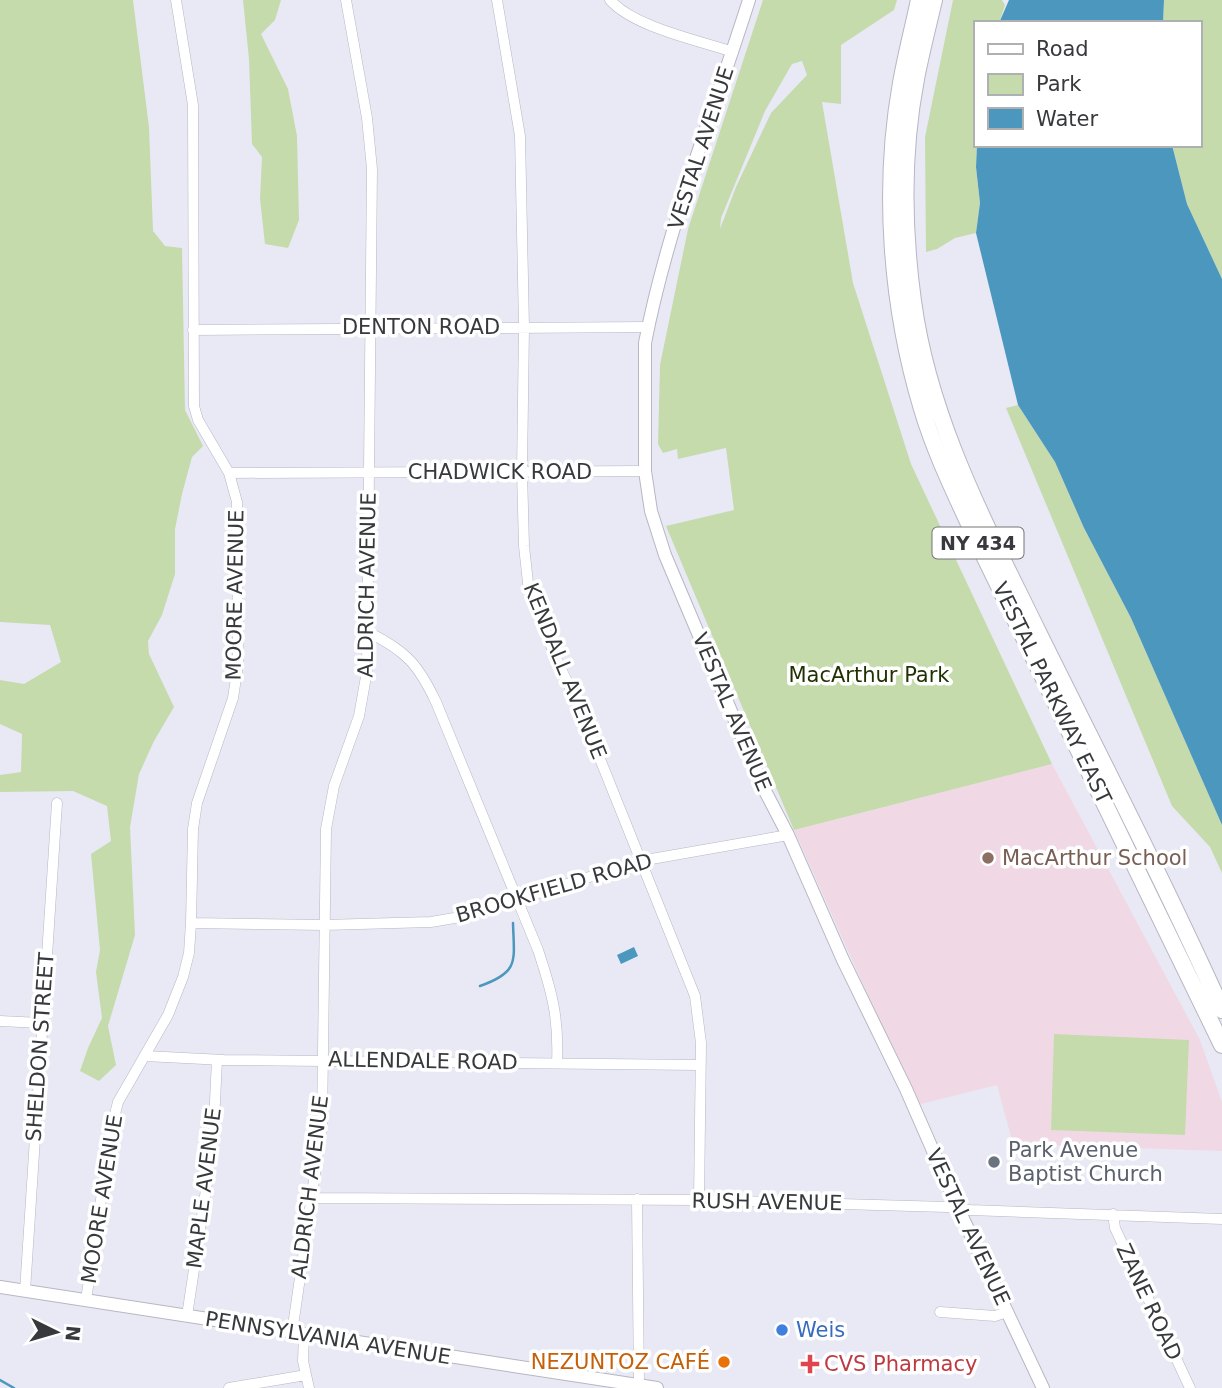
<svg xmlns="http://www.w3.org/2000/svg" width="1222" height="1388" viewBox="0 0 1222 1388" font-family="'DejaVu Sans',sans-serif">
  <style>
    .education { fill: #f0d9e5 }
    .green { fill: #c5dbac; fill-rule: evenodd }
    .water { fill: #4c97be }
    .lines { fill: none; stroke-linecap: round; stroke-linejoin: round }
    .stream { stroke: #4c97be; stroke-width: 2.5 }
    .minor-casing { stroke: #b6b7c2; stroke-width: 11 }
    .tertiary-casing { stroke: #b6b7c2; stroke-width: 14 }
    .primary-casing { stroke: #b6b7c2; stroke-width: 18 }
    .minor { stroke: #fff; stroke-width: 10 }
    .tertiary { stroke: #fff; stroke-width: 12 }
    .primary { stroke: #fff; stroke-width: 16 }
    .education-dot { fill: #8d6e63; stroke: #fff; stroke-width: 2.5 }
    .worship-dot { fill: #6b7280; stroke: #fff; stroke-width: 2.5 }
    .shop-dot { fill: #3f7fe0; stroke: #fff; stroke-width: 2.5 }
    .food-dot { fill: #e8710a; stroke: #fff; stroke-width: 2.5 }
    .health-dot { fill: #e0444e; stroke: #fff; stroke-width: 2.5 }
    .labels { text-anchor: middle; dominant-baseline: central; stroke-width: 7; stroke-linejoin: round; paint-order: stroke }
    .shield { fill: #fff; stroke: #747477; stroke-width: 2 }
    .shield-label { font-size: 19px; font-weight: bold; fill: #38393d }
    .street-label { font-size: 21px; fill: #38393d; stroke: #fff }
    .park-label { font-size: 21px; fill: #1f3101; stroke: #fff }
    .education-label { font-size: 21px; fill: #785e54; stroke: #fff; text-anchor: start }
    .worship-label { font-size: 21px; fill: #5b616d; stroke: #fff; text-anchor: start }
    .shop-label { font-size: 21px; fill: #366cbe; stroke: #fff; text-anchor: start }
    .food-label { font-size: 21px; fill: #c56008; stroke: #fff; text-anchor: end }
    .health-label { font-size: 21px; fill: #be3a42; stroke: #fff; text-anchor: start }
  </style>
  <rect width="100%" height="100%" fill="#e8e9f5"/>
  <!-- education -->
  <path class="education" d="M1052 764 1200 1040 1222 1102V1151L1013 1144 997 1085 917 1105 794 830Z"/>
  <!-- green -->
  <path class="green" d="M0 0H133L149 127 153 231 165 246 182 248 185 410 203 446 192 457 182 494 175 529V574L162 615 148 641 149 654 174 707 154 741 139 774 130 827 135 935 108 1026 116 1065 99 1081 80 1071 88 1048 102 1018 96 972 100 950 91 854 111 841 107 806 73 791 0 792V775L21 772 22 734 0 724V680L24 684 61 662 50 625 0 622Z
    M243 0H281L275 20 261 34 288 89 297 136 299 220 288 248 265 244 260 199 262 157 252 144 249 59Z
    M763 0H897L894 10 841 45V104L822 102 853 283 911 464 1052 764 794 830 666 526 734 510 726 448 678 459 677 449 663 453 658 444 660 365 688 229ZM802 61 807 75 771 113 736 187 720 229 721 218 765 111 792 64Z
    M953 0H1002L1005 5 999 23H975V145H977L976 167 980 203 976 233 955 238 937 249 926 252 925 137Z
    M1164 0H1222V279L1187 204 1172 145H1199V23H1163Z
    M1018 405 1055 462 1084 528 1131 618 1222 825V873L1210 847 1172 806 1006 408Z
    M1054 1034 1189 1040 1185 1135 1051 1130Z"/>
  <!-- water -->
  <path class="water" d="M1009 0H1164L1163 23H999Z
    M977 145H1172L1187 204 1222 279V825L1131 618 1084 528 1055 462 1018 405 976 233 980 203 976 167Z
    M634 947 638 956 621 964 617 955Z"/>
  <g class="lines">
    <!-- stream -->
    <path class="stream" d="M480 986C520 972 514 961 513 923
      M0 1380 14 1388"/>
    <defs>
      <path id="minor" d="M497 0 520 136 524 327 522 472 524 546 528 583 554 654 580 709 695 996 701 1043 699 1200
        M610 0C634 27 697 40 733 52
        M193 330 648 327
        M229 473 645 471
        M368 632C406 651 418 664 436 702L538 950C552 992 559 1018 557 1063
        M191 923 324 925 431 922 466 916 640 861 788 835
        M0 1021 41 1023
        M145 1056 224 1060 700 1065
        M311 1198 699 1200 947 1207 970 1210 1222 1219
        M637 1199 639 1385
        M1113 1214 1115 1228 1190 1388
        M25 1291 57 803
        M86 1300 112 1126 118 1102 168 1015 183 977 189 953 191 923 193 829 197 803 233 698 238 665 237 502 229 473 198 420 194 406 193 105 176 0
        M940 1312 995 1316 1007 1312
        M187 1316 213 1143 217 1060
        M292 1333 322 1125 326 829 334 786 359 716 367 671 372 169 367 118 346 0
        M304 1335 303 1361 309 1388
        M229 1388 306 1375"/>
      <path id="tertiary" d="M749 0C713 114 668 225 645 343V471L651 511 665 555 763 787 788 835 843 960 906 1089 958 1208 1043 1388
        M0 1287 657 1388"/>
      <path id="primary" d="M919 0C913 28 906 55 901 83 882 189 891 306 922 409 935 453 956 495 975 537L1222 1045
        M934 0C928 26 921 53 916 79 902 152 903 228 913 301 929 421 987 527 1039 634 1101 759 1165 884 1222 1010"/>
    </defs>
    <!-- minor casing -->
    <use href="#minor" class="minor-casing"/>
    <!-- tertiary casing -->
    <use href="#tertiary" class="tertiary-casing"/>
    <!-- primary casing -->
    <use href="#primary" class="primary-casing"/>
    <!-- minor -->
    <use href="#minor" class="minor"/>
    <!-- tertiary -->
    <use href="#tertiary" class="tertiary"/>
    <!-- primary -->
    <use href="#primary" class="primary"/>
  </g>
  <!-- markers -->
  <circle class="education-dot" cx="988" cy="858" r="7"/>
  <circle class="worship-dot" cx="994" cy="1162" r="7"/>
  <circle class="shop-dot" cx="782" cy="1330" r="7"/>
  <circle class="food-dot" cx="724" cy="1362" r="7"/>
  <path class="health-dot" d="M806.5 1353.5h7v7h7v7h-7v7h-7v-7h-7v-7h7z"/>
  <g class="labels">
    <!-- shield labels -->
    <rect class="shield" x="932.5" y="527.5" width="91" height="31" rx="5"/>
    <g class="shield-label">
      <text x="978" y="543">NY 434</text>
    </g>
    <!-- street labels -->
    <g class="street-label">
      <text transform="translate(701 148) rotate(-72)">VESTAL AVENUE</text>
      <text x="421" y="327">DENTON ROAD</text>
      <text x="500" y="472">CHADWICK ROAD</text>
      <text transform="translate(367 585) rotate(-89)">ALDRICH AVENUE</text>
      <text transform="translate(235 595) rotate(-89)">MOORE AVENUE</text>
      <text transform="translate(565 671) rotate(68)">KENDALL AVENUE</text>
      <text transform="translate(1052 693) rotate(64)">VESTAL PARKWAY EAST</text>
      <text transform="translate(732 712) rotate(67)">VESTAL AVENUE</text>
      <text transform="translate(554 888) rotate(-16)">BROOKFIELD ROAD</text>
      <text transform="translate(40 1047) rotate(-86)">SHELDON STREET</text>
      <text transform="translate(423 1061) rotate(1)">ALLENDALE ROAD</text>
      <text transform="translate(310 1187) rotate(-83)">ALDRICH AVENUE</text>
      <text transform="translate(204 1188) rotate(-83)">MAPLE AVENUE</text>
      <text transform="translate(102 1199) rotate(-81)">MOORE AVENUE</text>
      <text transform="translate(767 1202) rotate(1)">RUSH AVENUE</text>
      <text transform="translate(968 1227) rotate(65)">VESTAL AVENUE</text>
      <text transform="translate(1149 1302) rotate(65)">ZANE ROAD</text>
      <text transform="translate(328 1338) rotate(9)">PENNSYLVANIA AVENUE</text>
    </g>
    <!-- park labels -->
    <g class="park-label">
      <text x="869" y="675">MacArthur Park</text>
    </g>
    <!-- education labels -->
    <g class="education-label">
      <text x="1002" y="858">MacArthur School</text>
    </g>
    <!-- worship labels -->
    <g class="worship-label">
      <text x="1008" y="1150">Park Avenue<tspan x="1008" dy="24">Baptist Church</tspan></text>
    </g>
    <!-- shop labels -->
    <g class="shop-label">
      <text x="796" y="1330">Weis</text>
    </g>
    <!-- food labels -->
    <g class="food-label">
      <text x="710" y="1362">NEZUNTOZ CAFÉ</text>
    </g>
    <!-- health labels -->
    <g class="health-label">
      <text x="824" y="1364">CVS Pharmacy</text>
    </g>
  </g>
  <!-- legend -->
  <rect x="974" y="21" width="228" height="126" fill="#ffffff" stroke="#afb0b1" stroke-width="2"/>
  <rect x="988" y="44" width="35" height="10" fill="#ffffff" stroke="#afb0b1" stroke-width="2"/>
  <text x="1036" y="56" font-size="21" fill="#38393d">Road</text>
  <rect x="988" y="74" width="35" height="21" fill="#c5dbac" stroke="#afb0b1" stroke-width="2"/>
  <text x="1036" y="91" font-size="21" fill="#38393d">Park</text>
  <rect x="988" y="108" width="35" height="21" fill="#4c97be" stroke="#afb0b1" stroke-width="2"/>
  <text x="1036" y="126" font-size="21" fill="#38393d">Water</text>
  <!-- north arrow -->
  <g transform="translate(56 1332) rotate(95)" stroke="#ffffff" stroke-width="5" paint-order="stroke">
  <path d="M0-5L12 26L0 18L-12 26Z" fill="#38393d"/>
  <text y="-10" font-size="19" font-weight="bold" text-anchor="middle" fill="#38393d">N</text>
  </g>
</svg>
